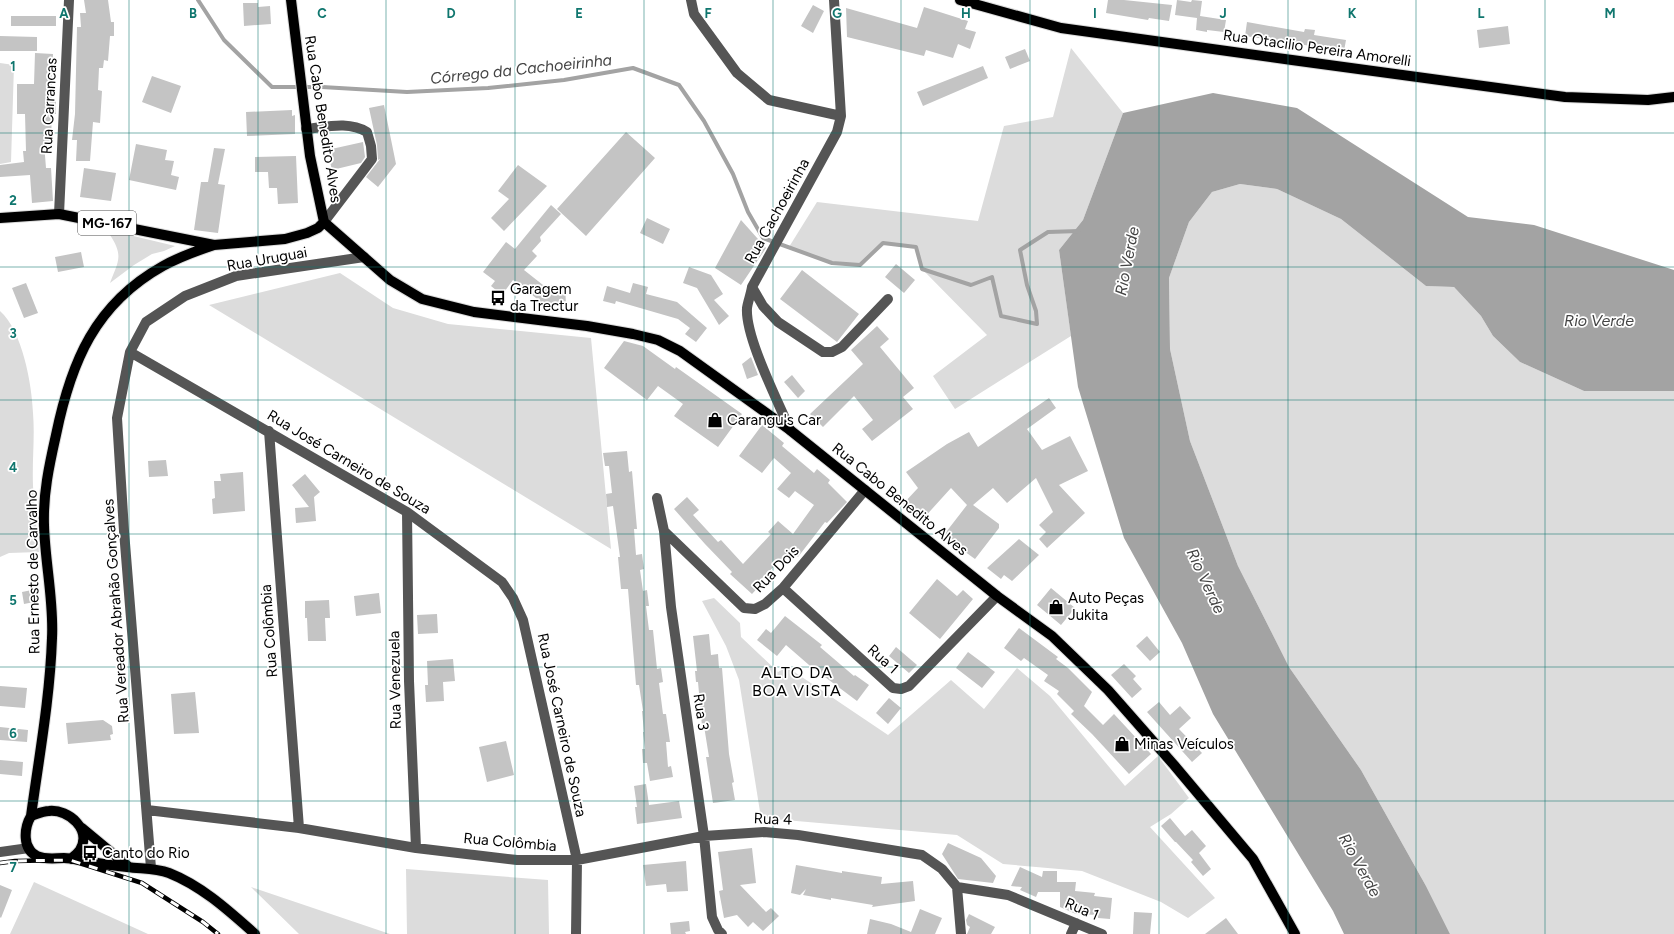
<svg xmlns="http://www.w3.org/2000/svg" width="1674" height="934" viewBox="0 0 1674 934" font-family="Figtree,sans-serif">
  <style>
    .green { fill: #dcdcdc }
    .water { fill: #a3a3a3 }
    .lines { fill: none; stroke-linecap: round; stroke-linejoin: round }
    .stream { stroke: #a3a3a3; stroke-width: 4 }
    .building { fill: #c4c4c4 }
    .major-casing { stroke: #dbdbdb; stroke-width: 12 }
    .minor { stroke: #555; stroke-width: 10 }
    .major { stroke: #000; stroke-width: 10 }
    .rail-casing { stroke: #000; stroke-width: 4.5 }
    .rail { stroke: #fff; stroke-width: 3; stroke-dasharray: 9; stroke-linecap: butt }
    .grid { fill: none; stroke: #0f766e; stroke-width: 1; stroke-opacity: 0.55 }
    .labels { text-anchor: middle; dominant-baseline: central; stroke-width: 3.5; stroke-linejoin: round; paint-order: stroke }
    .shield { fill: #fff; stroke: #4c4c4c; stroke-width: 1 }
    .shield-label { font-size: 14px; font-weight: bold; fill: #000 }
    .street-label { font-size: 15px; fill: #000; stroke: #fff }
    .poi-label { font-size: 15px; fill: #000; stroke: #fff; text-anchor: start }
    .water-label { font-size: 16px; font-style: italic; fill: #444; stroke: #fff }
    .neighbourhood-label { font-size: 16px; letter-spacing: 1px; fill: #000; stroke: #fff }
    .grid-label { font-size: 13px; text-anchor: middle; font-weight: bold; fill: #0f766e; stroke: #fff; stroke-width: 3.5; stroke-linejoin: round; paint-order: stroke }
  </style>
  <rect width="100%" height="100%" fill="#fff"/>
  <!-- green -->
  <path class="green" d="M1071 48 1123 113 1083 220 1059 250 1071 336 955 409 933 376 987 335 922 269 916 247 883 243 860 265 832 263 789 247 817 202 978 221 1004 126 1053 117Z
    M0 63 14 65 11 162 0 164Z
    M1240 184 1277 189 1341 219 1426 286 1454 287 1481 316 1493 336 1520 362 1584 391H1674V934H1450L1426 886 1361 770 1289 667 1238 566 1190 441 1170 349 1169 278 1189 222 1212 192Z
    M117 232 175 246 164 251 152 254 134 265 110 283C118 262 124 256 110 235Z
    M340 273 393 308 448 324 591 338 611 549 209 305Z
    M0 311C22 330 32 384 33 413 35 437 32 461 33 486 34 508 37 530 39 552L9 553 0 557Z
    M714 598 740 623 741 637 778 672 787 667 888 735 951 680 984 709 1017 668 1050 696 1125 786 1158 756 1189 798 1171 814 1150 827 1215 898 1188 918 1161 902 1082 871 1003 864 957 835 761 818 739 680 726 646 702 601Z
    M406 869 548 880 549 934H407Z
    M34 882 148 934H10Z
    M251 887 390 934H299Z"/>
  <!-- water -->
  <path class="water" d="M1213 93 1297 108 1468 217 1534 225 1674 270V391H1584L1520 362 1493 336 1481 316 1454 287 1426 286 1341 219 1277 189 1240 184 1212 192 1189 222 1169 278 1170 349 1190 441 1238 566 1289 667 1361 770 1426 886 1450 934H1344L1333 911 1213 714 1182 643 1124 538 1078 387 1059 250 1083 220 1123 113Z"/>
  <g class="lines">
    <!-- stream -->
    <path class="stream" d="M198 0 224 40 272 87H322L407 92 488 88 564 80 633 68 679 85 704 121 733 174 748 212 763 238 832 263 860 265 883 243 916 247 922 269 971 285 992 277 1001 316 1037 324 1036 311 1027 285 1020 250 1048 232 1079 231"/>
  </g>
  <!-- building -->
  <path class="building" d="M84 0H108L111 22H114V36H110L108 61 104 60 103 68H99L98 90 102 91 100 123 93 122 90 161H76L77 140H72L75 114 77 27H81L80 13H86Z
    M1108 0H1124L1172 5 1169 21 1149 18 1148 20 1106 13Z
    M1177 0 1191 2 1192 0 1202 1 1200 16 1226 20 1224 32 1207 30V32L1196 30 1197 18 1175 15Z
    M243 3H258V7L270 6 271 24 244 26Z
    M813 5 824 11 813 33 801 26Z
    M924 7 968 21 965 29 976 32 970 49 958 44 953 58 926 50 924 56 847 37 846 8 917 28Z
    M11 16H56V26H11Z
    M1247 22 1304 32 1305 29 1315 30 1314 35 1346 40 1344 51 1245 36Z
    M1508 26 1510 44 1479 48 1477 30Z
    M0 36 37 37V51H0Z
    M1025 49 1030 61 1010 69 1005 57Z
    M35 53 53 54 51 84H52V99H56V114H51L52 143H44L46 168H51L53 201 32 203 30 175 0 177V165L24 162 23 151H26L25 114H17V84H34Z
    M983 66 988 78 923 106 917 92Z
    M152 76 181 86 171 113 142 102Z
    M384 105 396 164 378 187 366 177 380 159 378 160 377 145 369 108Z
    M292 110V116L295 115V134L247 136 246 112Z
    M626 132 655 158 586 236 557 209Z
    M363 142 365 157 361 163 332 170 327 150Z
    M136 144 167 150 165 160 174 161 171 175 179 177 176 190 129 180Z
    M214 148 225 149 218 184 225 185 218 233 194 230 201 182H208Z
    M296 156 298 203 278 204 277 188H269L268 172H255V157Z
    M518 165 547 186 504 231 491 218 509 199 498 191Z
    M84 168 116 173 111 201 80 197Z
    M551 205 561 214 540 237 541 241 532 251 537 256 524 270 543 285 565 286 566 304H538L536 298 513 280 502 295 491 286 495 281 483 272 506 242 515 249Z
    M647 218 670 229 663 244 640 233Z
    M741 220 766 248 741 285 715 268Z
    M81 252 84 267 58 272 55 257Z
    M896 264 915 280 904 293 885 277Z
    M689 267 711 275 723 294 714 300 729 316 719 325 697 288 683 283Z
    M802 270 859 314 837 342 780 299Z
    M26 283 38 313 24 318 12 288Z
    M633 283 648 287 646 294 677 302 707 328 696 342 685 334 690 328 678 319 616 301 615 304 603 301 607 286 630 293Z
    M877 326 889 339 880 347 914 388 903 397 913 409 872 441 862 429 873 420 854 396 823 427 810 414 863 364 851 350Z
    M624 341 643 346 675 369 676 367 742 414 718 447 674 416 683 404 658 386 647 400 604 368Z
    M751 357 758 375 747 379 742 364Z
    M792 375 805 391 798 398 784 382Z
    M1049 398 1056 408 1027 429 1042 450 1070 436 1088 471 1059 485 1085 513 1047 548 1039 539 1046 532 1039 525 1053 512 1036 478 1007 503 993 488 973 505 999 524V528L975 559 943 536 967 505 951 488 922 520 903 504 918 488 906 472 947 444 969 432 978 447Z
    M762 425 784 443 782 446 814 473 817 469 830 480 828 483 847 502 827 523 825 522 798 557 790 551 760 580 762 583 752 594 730 574 732 572 705 544 674 509 687 497 699 510 693 515 718 542 721 540 743 564 771 534 768 532 778 521 793 534 814 505 795 491 789 498 777 489 791 473 774 458 762 473 739 456Z
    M627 451 629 472 632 471 637 529H634L636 555 642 554 644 569 640 570 643 591 647 590 649 606H646L649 630H653L657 669 661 668 663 682 659 683 663 714H666L670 742H666L668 767 671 766 673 777 650 781 647 763H643L642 749H645L643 732H644L642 711H643L639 685H636L628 589H621L618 557H620L613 506 607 507 606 494 612 493 609 466H605L603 453Z
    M166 460 168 476 149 477 148 461Z
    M243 472 245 511 213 514 212 499 215 498 214 481H221L220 474Z
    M305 474 320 492 314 497 316 521 296 523 295 508 309 507 292 485Z
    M1019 539 1039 555 1012 581 1004 575 1001 579 987 568Z
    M937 579 957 596 963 590 973 599 940 639 909 613Z
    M1051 588 1075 608 1061 625 1037 605Z
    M37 589 39 601 24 604 22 592Z
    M379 593 381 613 356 616 354 596Z
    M329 600 330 618H325L326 641H308L307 618H305V601Z
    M437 614 438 633 418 634 417 615Z
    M785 616 822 645 820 647 854 676 855 675 869 685 857 701 825 677 824 678 786 645 777 656 757 640 766 629 771 633Z
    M1019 628 1058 657 1056 659 1068 668 1092 692 1084 706 1103 725 1114 714 1151 754 1129 774 1092 734 1071 714 1074 711 1057 694 1059 691 1044 681 1048 675 1024 658 1021 661 1004 648Z
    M709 634 711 655 718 654 719 668H722L729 754 734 782 732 783 735 800 713 803 706 757H709L704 726H702L698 682H696L695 671H697L693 636Z
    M1147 636 1160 652 1150 661 1136 646Z
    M896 647 917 665 909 673 889 656Z
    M968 652 995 672 982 688 956 668Z
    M453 659 455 681 443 682 444 701 426 702 425 685H428L427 661Z
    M1124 664 1136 676 1133 679 1142 689 1132 698 1111 675Z
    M0 686 27 688 25 708 0 706Z
    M195 692 199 733 174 734 171 694Z
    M889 698 901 708 888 724 876 713Z
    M1159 702 1170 715 1180 706 1191 718 1179 729 1202 753 1192 762 1147 712Z
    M103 720 112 726 113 734 110 735 111 740 68 744 66 723Z
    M0 727 28 730 27 742 0 740Z
    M506 741 514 775 487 782 479 747Z
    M0 760 23 762 22 776 0 774Z
    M646 784 649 805 679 801 682 818 637 824 635 807H637L634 786Z
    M1170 818 1185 836 1192 830 1206 846 1199 853 1211 869 1203 876 1191 862 1193 860 1176 842H1175L1161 826Z
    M948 843 981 858 996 876 993 883 958 879 942 854Z
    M752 848 756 883 740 885 766 912 771 908 779 916 763 931 753 922 748 927 737 915 724 918 719 891 723 890 718 852Z
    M686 861 688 891 667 892 666 884 646 886 643 865Z
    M796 865 842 873V871L882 877 881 884 913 881 915 901 872 907 873 905 831 898V900L803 895 806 889 800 895 791 893Z
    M1020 867 1042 877 1043 871H1057V882H1076L1075 891 1095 893 1094 896 1112 898 1110 919 1098 918V915L1076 914 1060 907V892H1038L1036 897 1020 890 1022 887 1011 886Z
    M0 885 12 890 1 918 0 917Z
    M920 909 942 918 935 934H867L870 919 891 924 911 932Z
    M1134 912 1152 913 1150 934H1133Z
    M969 914 995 927 991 934H967L970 927 967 925 966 920Z
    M1226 918 1238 934H1205Z
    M689 921 690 931 685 932 686 934H671L670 923Z"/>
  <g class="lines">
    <defs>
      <path id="major" d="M291 0 310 156 324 222 390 280 422 299 474 312 587 326 633 334 658 340 680 351 790 430 997 596 1052 636 1108 690 1174 765 1253 859 1295 934
        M960 0 1061 28 1292 60 1565 97 1648 100 1674 97
        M0 218 59 214 214 245 285 239 307 233 318 228 324 222
        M214 245C196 251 179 257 163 266 95 304 71 362 56 435 49 466 43 494 44 525 45 563 54 601 52 638 50 698 39 757 31 816 24 828 22 849 37 856 46 860 55 858 64 858 73 858 82 861 91 862 103 864 115 866 127 867 142 869 155 868 169 873 202 886 229 911 255 934
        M31 816C37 814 43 811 49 811 69 809 92 830 80 850 78 853 74 856 71 859
        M82 828 129 867"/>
    </defs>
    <!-- major casing -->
    <use href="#major" class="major-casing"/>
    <!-- minor -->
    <path class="minor" d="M691 0 694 14 737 73 769 100 841 116
      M306 129C327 127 348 121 367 132L371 146 372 159 324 222
      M59 214 69 0
      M752 287 763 306 778 322 823 352H832L842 347 888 299
      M130 352 407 512 502 582 513 598 523 620 577 860 576 934
      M790 430C778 401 745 337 747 308 748 301 751 294 752 287L837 132 841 116 834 0
      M269 431 299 828
      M657 498 664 531 671 607 704 836 712 917 718 930 722 934
      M407 512 409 681 416 848
      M664 531 744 608 755 609 765 604 783 588 865 490
      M783 588 893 688 901 689 909 686 997 596
      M147 810 299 828 416 848 517 860H577L704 836 764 832 798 835 922 855 942 869 957 887
      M0 852 29 848
      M151 868 124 531 117 418 130 352 146 322 185 296 236 276 364 257
      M957 887 1008 895 1102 934
      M957 887 961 934
      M1071 934 1076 923"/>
    <!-- major -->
    <use href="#major" class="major"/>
    <defs>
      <path id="rail" d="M0 863 15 861 70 860 142 883 203 922 218 934"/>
    </defs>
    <!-- rail casing -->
    <use href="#rail" class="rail-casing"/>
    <!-- rail -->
    <use href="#rail" class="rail"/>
  </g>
  <!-- grid -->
  <path class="grid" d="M129 0V934M258 0V934M386 0V934M515 0V934M644 0V934M773 0V934M901 0V934M1030 0V934M1159 0V934M1288 0V934M1416 0V934M1545 0V934M0 133H1674M0 267H1674M0 400H1674M0 534H1674M0 667H1674M0 801H1674"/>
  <!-- icons -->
  <defs>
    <symbol id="bus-bare" viewBox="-9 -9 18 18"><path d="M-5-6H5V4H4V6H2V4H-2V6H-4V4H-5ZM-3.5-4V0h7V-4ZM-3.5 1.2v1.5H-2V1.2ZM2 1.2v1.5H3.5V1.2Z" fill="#000" stroke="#fff" stroke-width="2.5" paint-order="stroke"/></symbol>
    <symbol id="shop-bare" viewBox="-9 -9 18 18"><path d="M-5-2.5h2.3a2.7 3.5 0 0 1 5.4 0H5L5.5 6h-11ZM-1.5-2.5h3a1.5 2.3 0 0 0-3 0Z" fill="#000" stroke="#fff" stroke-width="2.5" paint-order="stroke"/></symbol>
  </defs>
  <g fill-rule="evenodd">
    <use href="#bus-bare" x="487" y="287" width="22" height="22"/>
    <use href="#shop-bare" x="704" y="409" width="22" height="22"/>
    <use href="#shop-bare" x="1045" y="596" width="22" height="22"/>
    <use href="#shop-bare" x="1111" y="733" width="22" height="22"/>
    <use href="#bus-bare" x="79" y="842" width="22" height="22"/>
  </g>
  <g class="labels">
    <!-- shield labels -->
    <rect class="shield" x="78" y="211" width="58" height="24" rx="3"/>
    <g class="shield-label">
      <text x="107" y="223">MG-167</text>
    </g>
    <!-- street labels -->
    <g class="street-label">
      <text transform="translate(1317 48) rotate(8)">Rua Otacilio Pereira Amorelli</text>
      <text transform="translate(49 106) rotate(-87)">Rua Carrancas</text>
      <text transform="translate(323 119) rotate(81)">Rua Cabo Benedito Alves</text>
      <text transform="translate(777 211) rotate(-61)">Rua Cachoeirinha</text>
      <text transform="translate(267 259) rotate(-10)">Rua Uruguai</text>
      <text transform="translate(349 462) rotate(31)">Rua José Carneiro de Souza</text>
      <text transform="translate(900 499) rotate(39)">Rua Cabo Benedito Alves</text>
      <text transform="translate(776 569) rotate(-46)">Rua Dois</text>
      <text transform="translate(33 572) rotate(-91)">Rua Ernesto de Carvalho</text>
      <text transform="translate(116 611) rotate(-94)">Rua Vereador Abrahão Gonçalves</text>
      <text transform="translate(269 631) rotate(-94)">Rua Colômbia</text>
      <text transform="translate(883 659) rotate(42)">Rua 1</text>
      <text transform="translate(395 680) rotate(-91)">Rua Venezuela</text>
      <text transform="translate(701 712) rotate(82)">Rua 3</text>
      <text transform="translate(562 725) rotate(78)">Rua José Carneiro de Souza</text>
      <text transform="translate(773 819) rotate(2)">Rua 4</text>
      <text transform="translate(510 842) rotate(5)">Rua Colômbia</text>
      <text transform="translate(1082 909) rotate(23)">Rua 1</text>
    </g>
    <!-- poi labels -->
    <g class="poi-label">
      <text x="510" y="289">Garagem<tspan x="510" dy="17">da Trectur</tspan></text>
      <text x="727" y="420">Carangu's Car</text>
      <text x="1068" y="598">Auto Peças<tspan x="1068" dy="17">Jukita</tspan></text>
      <text x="1134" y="744">Minas Veículos</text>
      <text x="102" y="853">Canto do Rio</text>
    </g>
    <!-- water labels -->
    <g class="water-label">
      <text transform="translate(521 69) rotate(-6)">Córrego da Cachoeirinha</text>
      <text transform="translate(1127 261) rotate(-79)">Rio Verde</text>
      <text x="1599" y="320">Rio Verde</text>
      <text transform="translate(1206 581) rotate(65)">Rio Verde</text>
      <text transform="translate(1360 865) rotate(61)">Rio Verde</text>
    </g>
    <!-- neighbourhood labels -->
    <g class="neighbourhood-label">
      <text x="797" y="672">ALTO DA<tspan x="797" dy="18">BOA VISTA</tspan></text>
    </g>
  </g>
  <g class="grid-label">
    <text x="64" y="18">A</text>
    <text x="193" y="18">B</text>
    <text x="322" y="18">C</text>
    <text x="451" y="18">D</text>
    <text x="579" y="18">E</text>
    <text x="708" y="18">F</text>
    <text x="837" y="18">G</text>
    <text x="966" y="18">H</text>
    <text x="1095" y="18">I</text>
    <text x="1223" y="18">J</text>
    <text x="1352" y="18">K</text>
    <text x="1481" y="18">L</text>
    <text x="1610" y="18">M</text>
    <text x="13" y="71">1</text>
    <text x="13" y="205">2</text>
    <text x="13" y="338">3</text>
    <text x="13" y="472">4</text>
    <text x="13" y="605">5</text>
    <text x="13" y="738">6</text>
    <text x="13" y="872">7</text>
  </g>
</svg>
